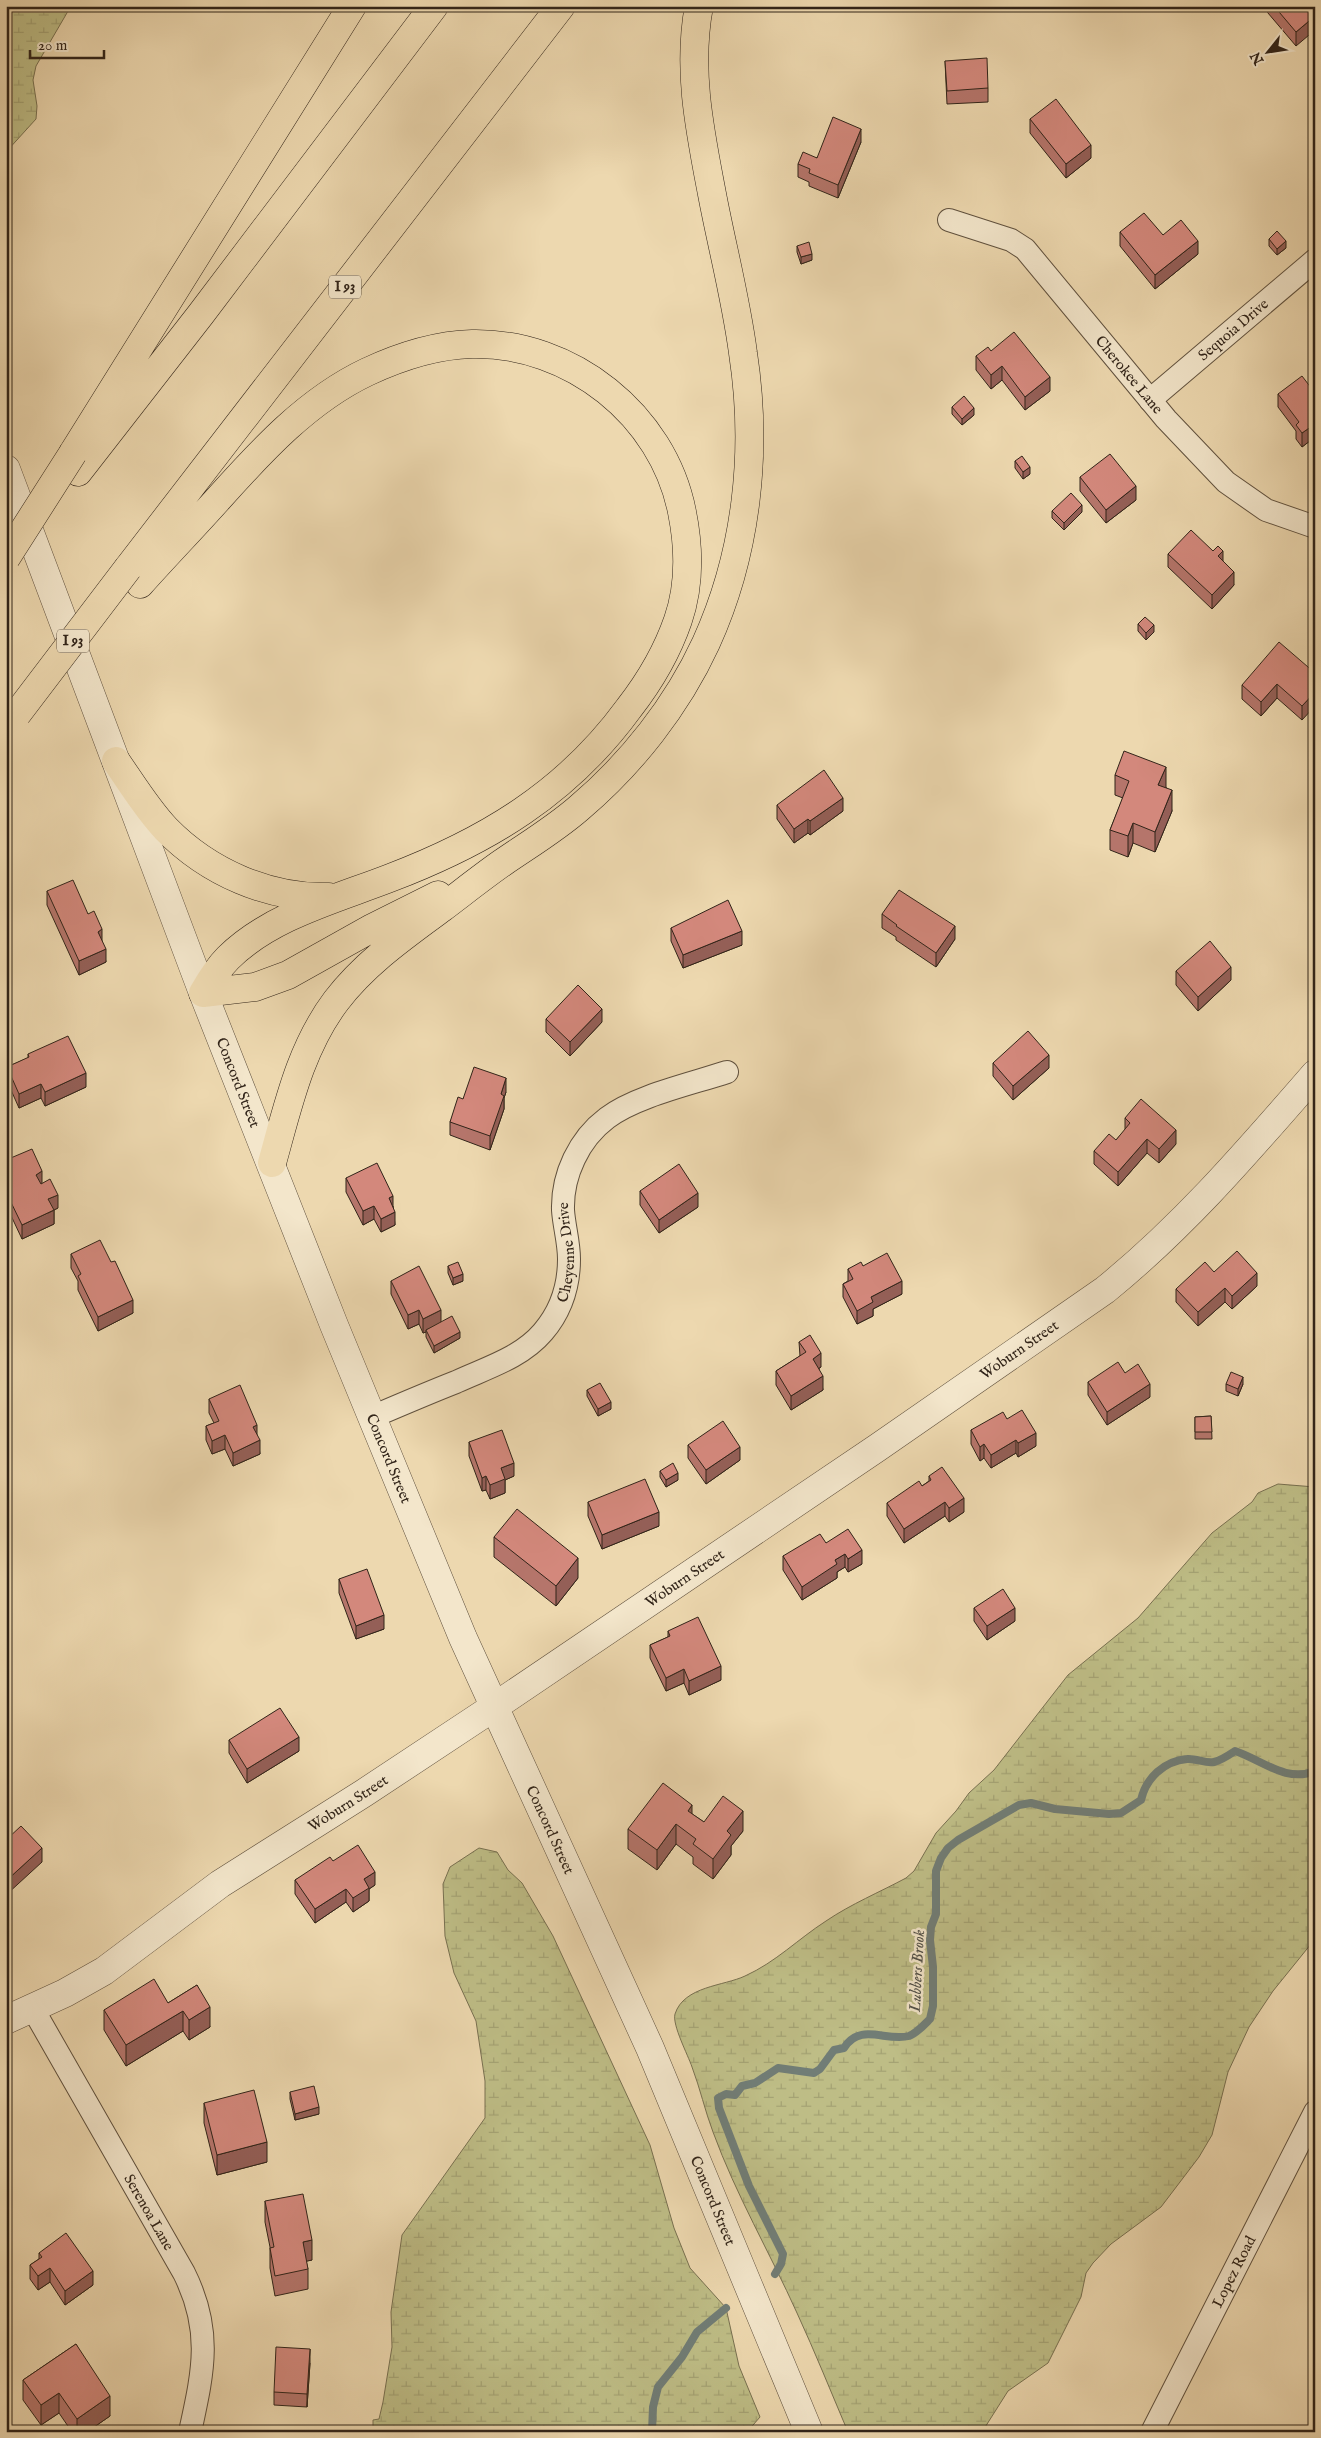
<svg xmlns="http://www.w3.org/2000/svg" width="1321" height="2438" viewBox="0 0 1321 2438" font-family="'IM FELL English',serif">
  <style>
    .wetland { fill: url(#wetland-marsh); stroke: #787050 }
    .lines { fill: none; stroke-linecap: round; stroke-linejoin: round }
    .stream { stroke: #717d76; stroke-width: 8 }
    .minor-casing { stroke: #60513e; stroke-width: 24 }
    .tertiary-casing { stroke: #60513e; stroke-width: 29 }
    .motorway-casing { stroke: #312419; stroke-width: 29 }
    .minor { stroke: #f3e6cb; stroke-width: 22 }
    .tertiary { stroke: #f3e6cb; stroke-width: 28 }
    .motorway { stroke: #edd8af; stroke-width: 28 }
    .motorway-bridge-casing { stroke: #312419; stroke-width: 29; stroke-linecap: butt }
    .motorway-bridge { stroke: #edd8af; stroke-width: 28 }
    .wall { fill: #b5756b; stroke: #312419 }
    .shaded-wall { fill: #945f57; stroke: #312419 }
    .building { fill: #d3887c; stroke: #312419 }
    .labels { text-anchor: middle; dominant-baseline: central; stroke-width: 5; stroke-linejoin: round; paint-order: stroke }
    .shield { fill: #f3e6cb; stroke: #6b5e4e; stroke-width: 1 }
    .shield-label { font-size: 14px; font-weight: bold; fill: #312419 }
    .street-label { font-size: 15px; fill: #312419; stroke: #f3e6cb }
    .water-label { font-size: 16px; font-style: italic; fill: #515048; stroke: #f3e6cb }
  </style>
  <defs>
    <pattern id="wetland-marsh" width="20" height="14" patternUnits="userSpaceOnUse" patternTransform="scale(1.25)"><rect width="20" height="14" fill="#bebd86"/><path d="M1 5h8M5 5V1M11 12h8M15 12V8" fill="none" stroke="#a4a273"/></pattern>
  </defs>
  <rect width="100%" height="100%" fill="#edd8af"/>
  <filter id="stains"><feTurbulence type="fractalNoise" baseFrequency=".004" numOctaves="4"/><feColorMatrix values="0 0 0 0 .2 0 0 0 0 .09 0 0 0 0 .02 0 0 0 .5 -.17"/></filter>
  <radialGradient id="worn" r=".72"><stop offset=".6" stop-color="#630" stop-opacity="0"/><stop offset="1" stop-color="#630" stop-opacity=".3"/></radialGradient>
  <!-- wetland -->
  <path class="wetland" d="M6 6H71L36 66 33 80 37 106 36 119 6 152Z
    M1278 1484 1315 1487V1939L1273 1991 1249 2027 1228 2072 1212 2135 1199 2157 1161 2207 1111 2244 1093 2263 1086 2273 1081 2297 1048 2363 1008 2391 982 2432H848C831 2392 815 2352 797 2313 770 2253 736 2195 713 2132 705 2111 700 2088 692 2067 688 2055 672 2025 675 2014 684 1986 724 1986 745 1976 776 1962 798 1939 826 1921 851 1904 880 1892 906 1878L914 1871 936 1833 956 1811 969 1793 994 1770 1068 1675 1138 1618 1212 1533 1252 1502 1258 1493Z
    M479 1848 497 1852 508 1870 522 1883 553 1936 650 2145 674 2228 690 2268 726 2308 739 2366 760 2417 747 2432H373V2420L379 2419 383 2402 392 2347 391 2312 402 2235 485 2118V2081L476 2021 454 1973 445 1936 443 1884 450 1867Z"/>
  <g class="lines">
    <!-- stream -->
    <path class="stream" d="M775 2274 781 2264 783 2254 749 2186 719 2108 718 2098 726 2094 735 2095 742 2086 755 2083 778 2068 814 2073 820 2069 834 2050 844 2048C860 2022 886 2042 909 2036 917 2033 924 2025 930 2019L933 2006V1967L930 1940 931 1927 936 1914V1871L941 1858 948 1848 958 1840 1019 1805 1031 1803 1055 1809 1109 1814 1121 1813 1141 1800C1146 1778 1164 1761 1187 1759 1196 1758 1206 1764 1214 1762 1222 1760 1229 1755 1235 1751 1262 1760 1286 1783 1315 1771
      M652 2432 653 2407 658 2387 682 2357 697 2332 726 2308"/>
    <defs>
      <g id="minor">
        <path id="s1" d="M949 220 1011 240 1025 249 1166 419 1226 482 1266 510 1315 527"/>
        <path id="s2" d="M1150 400 1315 260"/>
        <path id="s3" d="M372 1417C400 1405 428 1393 456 1382 486 1368 521 1358 543 1332 561 1311 569 1285 569 1259 569 1242 564 1226 563 1210 562 1175 579 1139 607 1118 636 1096 691 1084 727 1072"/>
        <path id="s4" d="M33 2009 184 2273C213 2331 203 2372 190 2432"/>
        <path id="s5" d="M1152 2432 1315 2112"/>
      </g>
      <g id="tertiary">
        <path id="s6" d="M6 469 203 993 334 1325 463 1638 650 2048 809 2432"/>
        <path id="s7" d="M6 2020 65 1993 104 1971 220 1884 364 1793 494 1707 877 1448 1105 1290C1184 1226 1248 1151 1315 1074"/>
      </g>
      <path id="motorway" d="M73 453 352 6
        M78 472 201 314 434 6
        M128 568 561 6
        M140 584C166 555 193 527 219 498 262 450 308 400 367 372 401 356 435 345 472 344 571 342 663 415 682 512 689 547 690 585 678 620 667 652 650 681 629 708 567 793 487 841 390 878 336 899 270 916 228 958 218 968 210 981 203 993
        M116 761C132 784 147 809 166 829 208 872 269 899 329 897
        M203 993 255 987 288 975 372 928 438 895
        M272 1163C288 1106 300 1049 336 1001 365 963 404 936 442 908 462 893 482 877 502 863 528 845 555 829 579 808 631 764 677 706 706 643 747 553 758 451 743 353 736 299 722 247 712 194 700 131 687 70 699 6"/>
    </defs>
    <!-- minor casing -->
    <use href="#minor" class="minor-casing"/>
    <!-- tertiary casing -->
    <use href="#tertiary" class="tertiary-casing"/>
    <!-- motorway casing -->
    <use href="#motorway" class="motorway-casing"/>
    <!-- minor -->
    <use href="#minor" class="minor"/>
    <!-- tertiary -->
    <use href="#tertiary" class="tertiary"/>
    <!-- motorway -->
    <use href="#motorway" class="motorway"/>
    <defs>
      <path id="motorway-bridge" d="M6 558 73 453
        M17 714 128 568"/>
    </defs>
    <!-- motorway-bridge casing -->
    <use href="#motorway-bridge" class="motorway-bridge-casing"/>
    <!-- motorway-bridge -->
    <use href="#motorway-bridge" class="motorway-bridge"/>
  </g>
  <!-- wall -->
  <path class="wall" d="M1262 6H1315L1296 46Z
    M945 61 988 88V102L947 104Z
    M1030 119 1091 158 1066 178 1030 133Z
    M861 142 838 198 809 186V182L798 177V164Z
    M1120 232 1163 235 1198 254 1155 289 1120 246Z
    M1269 239 1286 248 1277 255 1269 246Z
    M797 246 812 260 801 264 797 252Z
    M1312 309 1315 311V317L1312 316Z
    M991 351 1050 391 1025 410 1002 380 991 389 976 370V356Z
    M1315 393V437L1302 447 1296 439V431L1278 407V394Z
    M952 407 974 415 962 425 952 414Z
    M1015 461 1030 474 1023 479 1015 468Z
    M1080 477 1136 500 1106 523 1080 491Z
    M1052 511 1082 512 1064 530 1052 518Z
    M1168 554 1223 561 1234 585 1212 609 1168 567Z
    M1138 624 1154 632 1146 640 1138 631Z
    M1315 673 1302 720 1277 698 1261 716 1242 699V685Z
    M1115 775 1166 787 1172 811 1155 852 1133 843 1128 857 1110 850V830L1123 798 1115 795Z
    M777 805 843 811 810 835 808 833 794 843 777 819Z
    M47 891 88 914 102 942 106 962 79 975 47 905Z
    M882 914 955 939 936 967 896 940V937L882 928Z
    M671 928 742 945 683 968 671 941Z
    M1176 971 1231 980 1198 1011 1176 985Z
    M546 1019 602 1022 570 1056 546 1032Z
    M28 1054 86 1087 45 1106 41 1098 19 1108 7 1081V1067L28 1058Z
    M993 1063 1049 1068 1013 1100 993 1076Z
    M506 1092 504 1098V1109L490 1150 450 1135V1122L463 1099Z
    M1125 1118 1176 1144 1159 1163 1147 1153 1118 1186 1094 1164V1151L1116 1140 1125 1130Z
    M6 1160 58 1208 54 1210V1224L22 1239 6 1205Z
    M346 1178 393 1206 395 1225 381 1232 374 1219 363 1225 346 1192Z
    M640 1191 698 1207 659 1233 640 1205Z
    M71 1254 111 1262 133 1313 98 1331 78 1290V1281L71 1268Z
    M448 1266 463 1281 453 1285 448 1273Z
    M863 1266 902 1294 873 1309V1316L857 1324 843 1297V1284L848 1281V1269Z
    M1214 1272 1257 1286 1232 1309 1225 1302 1198 1326 1176 1302V1289Z
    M391 1281 441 1322 460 1338 434 1353 426 1337V1332L423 1333 419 1324 408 1329 391 1294Z
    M799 1342 821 1367 819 1368 823 1390 791 1410 776 1385V1371L800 1356Z
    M1125 1373 1150 1397 1107 1425 1088 1395V1382Z
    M1226 1384H1243L1238 1396 1226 1391Z
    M587 1390 611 1409 598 1416 587 1396Z
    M209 1399 257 1435 260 1454 233 1466 225 1449 212 1454 206 1440V1426L214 1423 209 1413Z
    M1211 1416 1212 1439H1195V1417Z
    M1007 1419 1036 1446 1018 1457 1016 1453 991 1468 984 1458 980 1461 971 1444V1430Z
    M469 1442 514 1476 505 1480V1493L490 1499 486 1490 482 1491 469 1456Z
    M688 1445 740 1460 706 1484 688 1458Z
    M660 1471 678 1480 666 1487 660 1477Z
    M929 1476 964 1512 949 1522 945 1516 904 1543 887 1516V1503L922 1486 929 1481Z
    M588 1502 659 1526 602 1549 588 1516Z
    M494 1537 578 1578 556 1606 494 1557Z
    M826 1543 862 1564 848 1572 845 1567 837 1572V1578L802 1600 783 1570V1556Z
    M339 1579 384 1629 356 1639 339 1593Z
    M974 1608 1015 1621 987 1640 974 1621Z
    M668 1631 721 1680 689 1695 684 1683 666 1691 650 1658V1645L668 1637Z
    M229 1740 299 1751 247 1783 229 1753Z
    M692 1814 704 1822 743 1831 731 1846V1855L713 1879 693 1864V1857L676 1844 657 1870 628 1849V1829Z
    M333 1861 375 1885 369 1889V1901L353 1912 346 1902 315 1923 295 1894V1880Z
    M197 1985 210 2027 189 2040 183 2031 126 2066 104 2030V2010L168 2003Z
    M290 2092 319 2114 295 2120 290 2099Z
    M204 2103 267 2162 217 2175 204 2123Z
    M265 2201 312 2260 306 2261 308 2269V2289L275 2296 270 2268V2247L265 2222Z
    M39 2253 93 2285 65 2305 50 2282 38 2290 30 2279V2265L39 2259Z
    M76 2344 110 2416 87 2432H72L59 2413 41 2425 23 2400V2380Z
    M310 2363 307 2407 274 2405V2392Z"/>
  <!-- shaded-wall -->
  <path class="shaded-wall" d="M1315 16V30L1296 46V32Z
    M861 129V142L838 198V185Z
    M1091 145V158L1066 178V164Z
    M1198 241V254L1155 289V275Z
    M1286 241V248L1277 255V249Z
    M812 254V260L801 264V257Z
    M1002 366V380L991 389V375Z
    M1050 377V391L1025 410V397Z
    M974 408V415L962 425V419Z
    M1315 424V437L1302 447V433Z
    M1030 467V474L1023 479V472Z
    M1136 486V500L1106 523V510Z
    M1082 505V512L1064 530V523Z
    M1223 551V564L1218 556Z
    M1234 572V585L1212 609V595Z
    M1154 625V632L1146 640V633Z
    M1277 684V698L1261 716V702Z
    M1315 692V706L1302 720V706Z
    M1166 767V787L1158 806V785Z
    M1172 790V811L1155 852V832Z
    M843 798V811L810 835V821Z
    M808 819V833L794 843V829Z
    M1133 823V843L1128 857V836Z
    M955 926V939L936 967V953Z
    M102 929V943L98 932Z
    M742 931V945L683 968V955Z
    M106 949V962L79 975V961Z
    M1231 967V980L1198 1011V997Z
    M602 1009V1022L570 1056V1042Z
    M1049 1055V1068L1013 1100V1086Z
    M86 1073V1087L45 1106V1092Z
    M506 1078V1092L504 1098V1109L490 1150V1136L501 1094Z
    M41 1084V1098L19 1108V1094Z
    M1176 1130V1144L1159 1163V1149Z
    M1147 1139V1153L1118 1186V1172Z
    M42 1171V1185L36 1189V1175Z
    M698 1193V1207L659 1233V1220Z
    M58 1195V1208L48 1213V1199Z
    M393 1196V1209L389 1198Z
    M374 1206V1219L363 1225V1211Z
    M54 1210V1224L22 1239V1225Z
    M395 1212V1225L381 1232V1219Z
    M1257 1273V1286L1232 1309V1296Z
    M463 1274V1281L453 1285V1278Z
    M902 1281V1294L873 1309V1316L857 1324V1311L871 1297Z
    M1225 1288V1302L1198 1326V1312Z
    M133 1300V1313L98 1331V1317Z
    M419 1310V1324L408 1329V1315Z
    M441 1310V1324L426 1330V1332L423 1333V1319Z
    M460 1332V1338L434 1353V1346Z
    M821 1353V1367L813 1372V1359Z
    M823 1376V1390L791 1410V1396Z
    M1243 1377V1384L1238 1396V1389Z
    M1150 1384V1397L1107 1425V1412Z
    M611 1402V1409L598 1416V1409Z
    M257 1425V1439L253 1427Z
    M1036 1433V1446L1018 1457V1443Z
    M225 1435V1449L212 1454V1441Z
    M260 1440V1454L233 1466V1453Z
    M1016 1440V1453L991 1468V1455Z
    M984 1444V1458L980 1461V1447Z
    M740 1447V1460L706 1484V1470Z
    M514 1463V1476L505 1480V1493L490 1499V1485L501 1468Z
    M678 1473V1480L666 1487V1480Z
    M486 1476V1490L482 1491V1478Z
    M964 1498V1512L949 1522V1508Z
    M945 1502V1516L904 1543V1529Z
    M659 1512V1526L602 1549V1535Z
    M862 1550V1564L848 1572V1559Z
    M845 1554V1567L837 1572V1578L802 1600V1587L835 1560Z
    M578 1558V1578L556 1606V1586Z
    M1015 1608V1621L987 1640V1626Z
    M384 1615V1629L356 1639V1626Z
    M721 1666V1680L689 1695V1681Z
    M684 1669V1683L666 1691V1678Z
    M299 1737V1751L247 1783V1769Z
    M692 1805V1825L688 1811Z
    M743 1811V1831L731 1846V1855L713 1879V1859L727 1831Z
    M676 1824V1844L657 1870V1850Z
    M42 1848V1862L6 1895V1881Z
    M375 1872V1885L369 1889V1901L353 1912V1898L364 1879Z
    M346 1889V1902L315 1923V1909Z
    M210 2007V2027L189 2040V2020Z
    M183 2011V2031L126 2066V2045Z
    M319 2107V2114L295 2120V2114Z
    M267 2142V2162L217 2175V2155Z
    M312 2240V2260L303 2262V2242Z
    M50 2268V2282L38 2290V2276Z
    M93 2271V2285L65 2305V2291Z
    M310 2349V2363L307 2407V2394Z
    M59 2393V2413L41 2425V2405Z
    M110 2396V2416L87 2432H77V2419Z"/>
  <!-- building -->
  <path class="building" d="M1274 6H1315V16L1296 32Z
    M987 58 988 88 947 91 945 61Z
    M1056 99 1091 145 1066 164 1030 119Z
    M833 117 861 129 838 185 809 173 810 169 798 164 803 152 817 158Z
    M1144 213 1163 235 1181 220 1198 241 1155 275 1120 232Z
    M1277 231 1286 241 1277 249 1269 239Z
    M809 242 812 254 801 257 797 246Z
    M1315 304V311L1312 309Z
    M1014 332 1050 377 1025 397 1002 366 991 375 976 356 988 347 991 351Z
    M1302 376 1315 393V424L1302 433 1296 425 1299 422 1278 394Z
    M964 396 974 408 962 419 952 407Z
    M1110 454 1136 486 1106 510 1080 477Z
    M1022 456 1030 467 1023 472 1015 461Z
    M1071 493 1082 505 1064 523 1052 511Z
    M1191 530 1213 551 1218 546 1223 551 1218 556 1234 572 1212 595 1168 554Z
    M1145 617 1154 625 1146 633 1138 624Z
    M1279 642 1315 673V692L1302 706 1277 684 1261 702 1242 685Z
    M1124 751 1166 767 1158 785 1172 790 1155 832 1133 823 1128 836 1110 830 1129 781 1115 775Z
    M824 770 843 798 810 821 808 819 794 829 777 805Z
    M73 880 88 914 94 911 102 929 98 932 106 949 79 961 47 891Z
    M899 890 955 926 936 953 896 926 897 925 882 914Z
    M728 900 742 931 683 955 671 928Z
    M1210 941 1231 967 1198 997 1176 971Z
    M578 985 602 1009 570 1042 546 1019Z
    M1028 1031 1049 1055 1013 1086 993 1063Z
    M68 1036 86 1073 45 1092 41 1084 19 1094 7 1067 29 1057 28 1054Z
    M474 1067 506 1078 501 1094 504 1096 490 1136 450 1122 458 1097 463 1099Z
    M1141 1099 1176 1130 1159 1149 1147 1139 1118 1172 1094 1151 1109 1134 1116 1140 1130 1123 1125 1118Z
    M32 1149 42 1171 36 1175 41 1184 50 1179 58 1195 48 1199 54 1210 22 1225 6 1192V1184L11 1181 6 1170V1160Z
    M377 1163 393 1196 389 1198 395 1212 381 1219 374 1206 363 1211 346 1178Z
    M679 1164 698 1193 659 1220 640 1191Z
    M100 1240 111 1262 115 1261 133 1300 98 1317 78 1276 81 1274 71 1254Z
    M1237 1251 1257 1273 1232 1296 1225 1288 1198 1312 1176 1289 1205 1262 1214 1272Z
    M887 1253 902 1281 871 1297 873 1302 857 1311 843 1284 853 1279 848 1269 861 1262 863 1266Z
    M458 1262 463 1274 453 1278 448 1266Z
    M419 1266 441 1310 423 1319 419 1310 408 1315 391 1281Z
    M452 1316 460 1332 434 1346 426 1330Z
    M810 1335 821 1353 813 1359 823 1376 791 1396 776 1371 806 1352 799 1342Z
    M1118 1362 1125 1373 1138 1364 1150 1384 1107 1412 1088 1382Z
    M1231 1372 1243 1377 1238 1389 1226 1384Z
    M600 1383 611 1402 598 1409 587 1390Z
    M240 1385 257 1425 253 1427 260 1440 233 1453 225 1435 212 1441 206 1426 219 1421 209 1399Z
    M1022 1410 1036 1433 1018 1443 1016 1440 991 1455 984 1444 980 1447 971 1430 1003 1412 1007 1419Z
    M1211 1416 1212 1432H1195V1417Z
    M723 1421 740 1447 706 1470 688 1445Z
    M502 1430 514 1463 501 1468 505 1479 490 1485 486 1476 482 1478 469 1442Z
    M673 1463 678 1473 666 1480 660 1471Z
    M942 1467 964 1498 949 1508 945 1502 904 1529 887 1503 919 1481 922 1486 931 1480 929 1476Z
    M645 1479 659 1512 602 1535 588 1502Z
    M517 1509 578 1558 556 1586 494 1537Z
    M848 1529 862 1550 848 1559 845 1554 835 1560 837 1564 802 1587 783 1556 820 1534 826 1543Z
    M367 1569 384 1615 356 1626 339 1579Z
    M1003 1589 1015 1608 987 1626 974 1608Z
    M698 1617 721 1666 689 1681 684 1669 666 1678 650 1645 670 1636 668 1631Z
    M280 1708 299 1737 247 1769 229 1740Z
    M663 1783 692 1805 688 1811 704 1822 723 1796 743 1811 727 1831 731 1835 713 1859 693 1844 696 1839 676 1824 657 1850 628 1829Z
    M21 1826 42 1848 6 1881V1840Z
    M358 1845 375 1872 364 1879 369 1888 353 1898 346 1889 315 1909 295 1880 330 1857 333 1861Z
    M154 1979 168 2003 197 1985 210 2007 189 2020 183 2011 126 2045 104 2010Z
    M314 2086 319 2107 295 2114 290 2092Z
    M254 2090 267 2142 217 2155 204 2103Z
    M303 2194 312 2240 303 2242 308 2269 275 2276 270 2248 274 2247 265 2201Z
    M66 2233 93 2271 65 2291 50 2268 38 2276 30 2265 42 2257 39 2253Z
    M76 2344 110 2396 77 2419 59 2393 41 2405 23 2380Z
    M276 2347 310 2349 307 2394 274 2392Z"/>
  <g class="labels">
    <!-- shield labels -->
    <g class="shield">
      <rect x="329" y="275.5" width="32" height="23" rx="4"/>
      <rect x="57" y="629.5" width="32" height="23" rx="4"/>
    </g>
    <g class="shield-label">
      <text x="345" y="287">I 93</text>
      <text x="73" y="641">I 93</text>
    </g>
    <!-- street labels -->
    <g class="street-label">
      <text stroke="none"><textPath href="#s2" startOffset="109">Sequoia Drive</textPath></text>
      <text stroke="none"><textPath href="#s1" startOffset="245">Cherokee Lane</textPath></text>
      <text stroke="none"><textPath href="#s6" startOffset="656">Concord Street</textPath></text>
      <text stroke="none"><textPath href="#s3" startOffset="278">Cheyenne Drive</textPath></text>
      <text stroke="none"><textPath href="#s7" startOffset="1216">Woburn Street</textPath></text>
      <text stroke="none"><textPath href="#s6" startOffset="1061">Concord Street</textPath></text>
      <text stroke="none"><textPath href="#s7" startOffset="811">Woburn Street</textPath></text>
      <text stroke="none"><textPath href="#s7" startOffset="406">Woburn Street</textPath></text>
      <text stroke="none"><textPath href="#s6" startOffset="1466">Concord Street</textPath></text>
      <text stroke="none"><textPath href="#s6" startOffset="1871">Concord Street</textPath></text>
      <text stroke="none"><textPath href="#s4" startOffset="234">Serenoa Lane</textPath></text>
      <text stroke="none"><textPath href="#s5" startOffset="180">Lopez Road</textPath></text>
    </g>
    <!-- water labels -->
    <g class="water-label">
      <text transform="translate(918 1971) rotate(-87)">Lubbers Brook</text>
    </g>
  </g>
  <!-- margin -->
  <rect width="1321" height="2438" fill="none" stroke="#edd8af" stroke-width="25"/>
  <rect x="8" y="8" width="1306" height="2423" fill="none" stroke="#312419" stroke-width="2.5"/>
  <rect x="12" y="12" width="1296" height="2413" fill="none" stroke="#312419"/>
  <!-- north arrow -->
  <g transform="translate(1268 52) rotate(240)" stroke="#f3e6cb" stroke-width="4" paint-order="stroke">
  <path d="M0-4L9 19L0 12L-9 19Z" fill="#312419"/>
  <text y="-8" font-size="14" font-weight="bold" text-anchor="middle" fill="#312419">N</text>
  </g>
  <!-- scale -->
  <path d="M30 50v8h74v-8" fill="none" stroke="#312419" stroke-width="2.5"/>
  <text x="38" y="50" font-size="15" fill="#312419" stroke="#f3e6cb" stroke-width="4" paint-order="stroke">20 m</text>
  <rect width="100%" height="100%" filter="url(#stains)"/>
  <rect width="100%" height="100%" fill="url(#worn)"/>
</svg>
